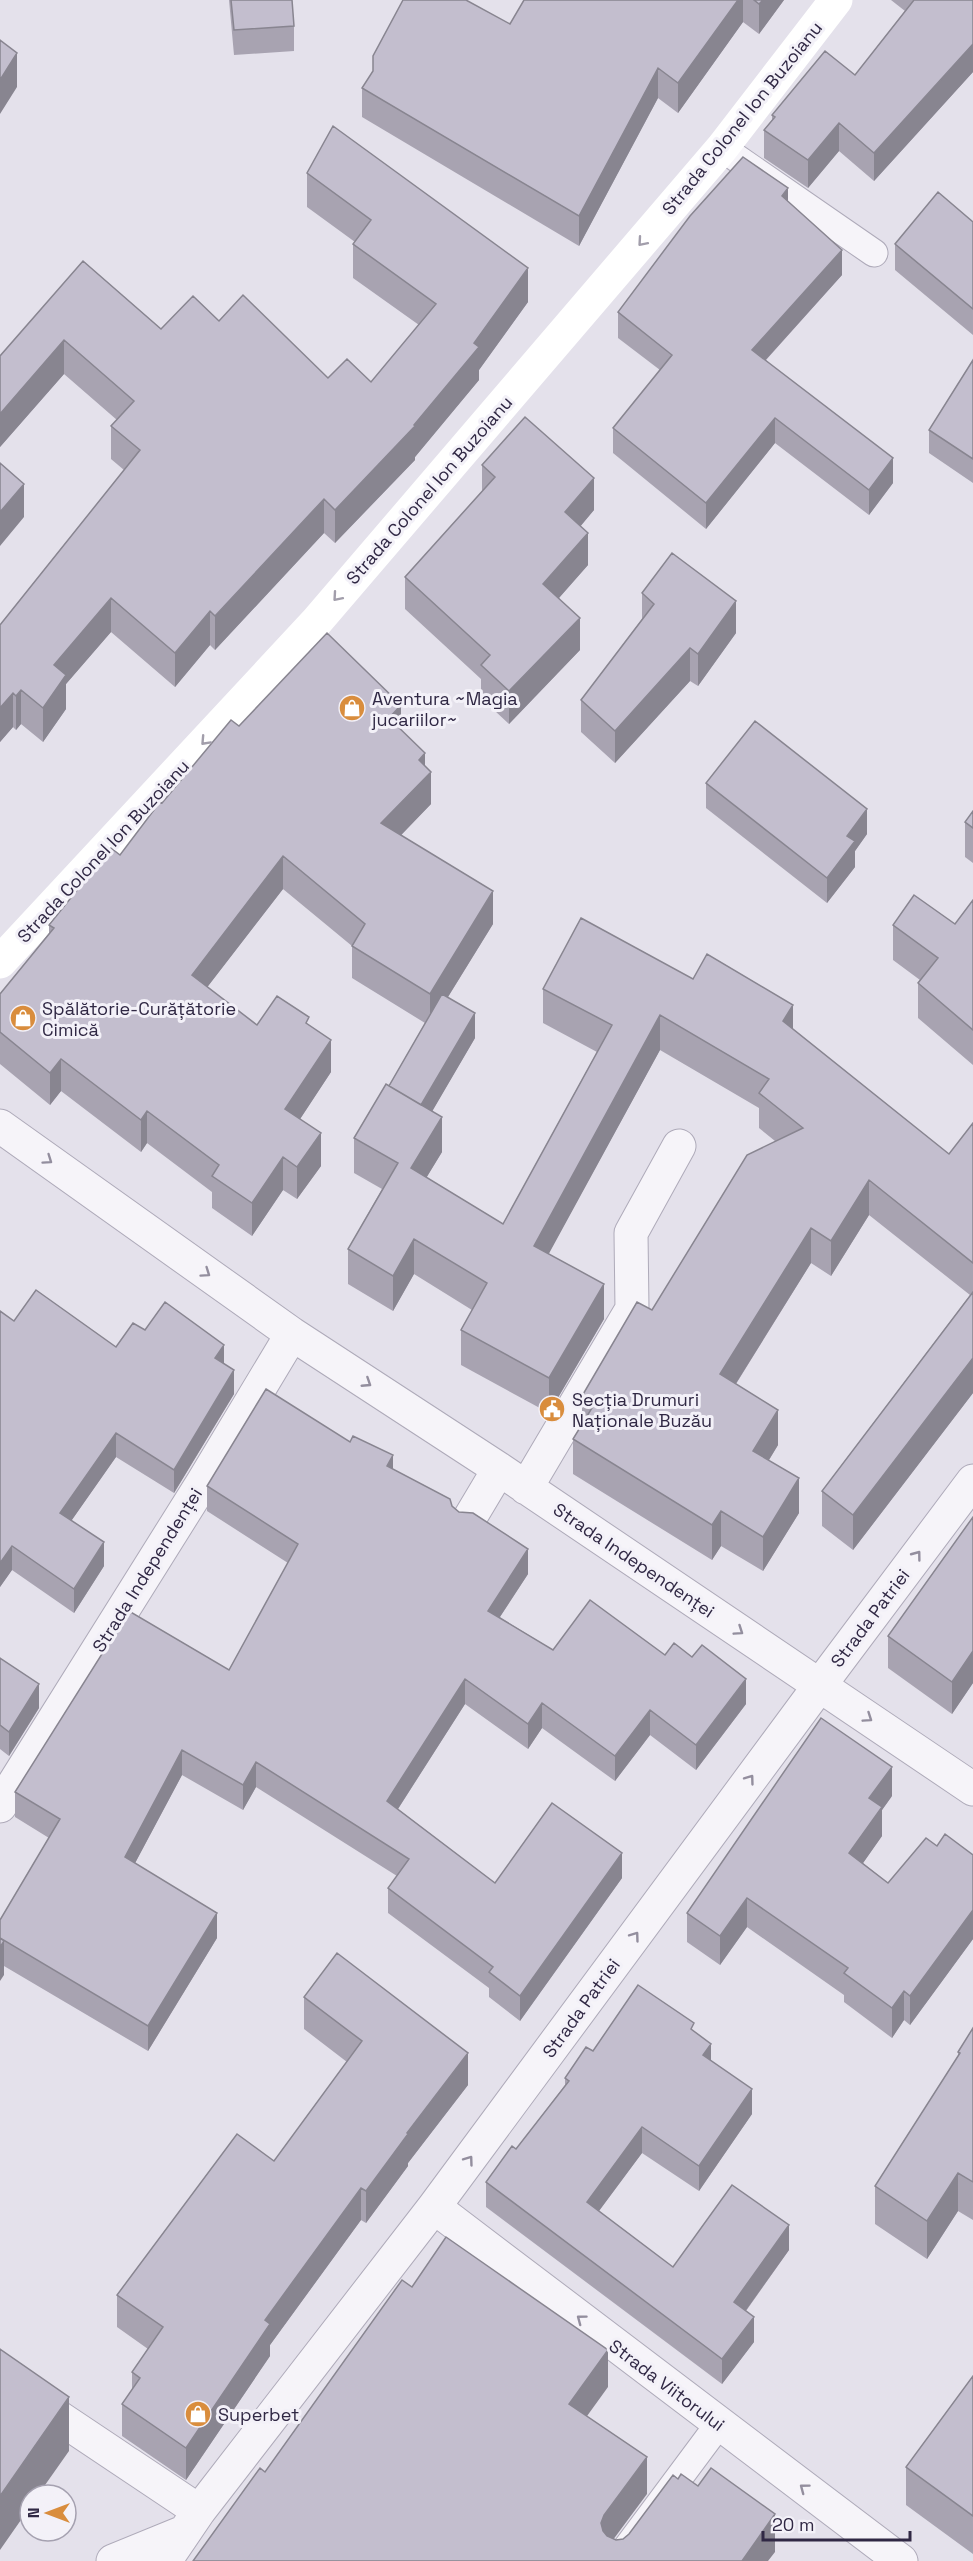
<svg xmlns="http://www.w3.org/2000/svg" width="973" height="2561" viewBox="0 0 973 2561" font-family="'Space Grotesk',sans-serif">
  <style>
    .lines { fill: none; stroke-linecap: round; stroke-linejoin: round }
    .lane-casing { stroke: #aeaab9; stroke-width: 29 }
    .street-casing { stroke: #aeaab9; stroke-width: 35 }
    .lane { stroke: #f6f4f9; stroke-width: 27 }
    .street { stroke: #f6f4f9; stroke-width: 33 }
    .secondary { stroke: #fff; stroke-width: 33 }
    .wall { fill: #a8a3b1 }
    .shaded-wall { fill: #888590 }
    .building { fill: #c3bece; stroke: #888590; stroke-width: 1.5 }
    .oneway { stroke: #a29eab }
    .oneway2 { stroke: #938e9e }
    .labels { text-anchor: middle; dominant-baseline: central; stroke-width: 6; stroke-linejoin: round; paint-order: stroke }
    .street-label { font-size: 18px; fill: #302844; stroke: #f3f1f8 }
    .poi-label { font-size: 18px; fill: #302844; stroke: #f3f1f8; text-anchor: start }
  </style>
  <rect width="100%" height="100%" fill="#e4e1eb"/>
  <g class="lines">
    <defs>
      <path id="lane" d="M722 148 874 253
        M617 2561 719 2424"/>
      <path id="street" d="M0 1126 292 1334 499 1469 973 1789
        M526 1488 632 1309 631 1233 679 1146
        M468 1521 499 1469
        M0 1806 203 1482 292 1334
        M434 2207 901 2561
        M0 2378 199 2511
        M113 2561 184 2532
        M165 2561 199 2511 434 2207 820 1685 973 1481"/>
    </defs>
    <!-- lane casing -->
    <use href="#lane" class="lane-casing"/>
    <!-- street casing -->
    <use href="#street" class="street-casing"/>
    <!-- lane -->
    <use href="#lane" class="lane"/>
    <!-- street -->
    <use href="#street" class="street"/>
    <!-- secondary -->
    <path class="secondary" d="M0 962 317 621 722 148 836 0"/>
  </g>
  <!-- wall -->
  <path class="wall" d="M229 0H292L294 26V51L234 55Z
    M524 0H784L759 34 743 22 678 113 658 98 579 246 362 117V88L510 24Z
    M891 0H973V72L874 181 839 151 808 188 764 158V130L772 120V115L855 75 905 11Z
    M307 173 528 302 479 370V380L415 457V460L335 543 324 533 215 650 210 645 175 687 111 632 66 684V709L43 742 21 724 16 730 13 727 0 742V625L124 470 111 459V426L117 420 64 374 0 447V356L83 261 161 329 219 321 328 378 371 382 419 325 353 278V244L355 242 307 207Z
    M788 202 842 275 766 360 893 483 869 515 775 443 706 529 613 453V428L660 370 618 338V312Z
    M973 222V335L895 270V244Z
    M973 360V483L929 453V430Z
    M482 465 594 510 580 526 588 565 559 598 580 650 509 724 481 698V679L405 609V577L482 491Z
    M642 593 736 633 698 686 690 681 615 763 581 732V700L642 619Z
    M239 726 401 730 425 766 431 804 401 835 493 924 448 997 475 1038 432 1111 442 1152 426 1178 503 1224 597 1052 543 1023V989L693 979 793 1029 949 1154 973 1123V1393L853 1550 822 1526V1491L970 1295 869 1215 831 1276 811 1263 736 1384 778 1445 769 1460 799 1513 763 1571 721 1546 712 1560 573 1474V1439L582 1424V1396L652 1310 775 1141 759 1128V1108L660 1050 548 1254 604 1319 549 1413 461 1365V1330L472 1310 414 1274 393 1311 348 1284V1249L382 1189 354 1173V1138L389 1086 425 1023 352 978V946L283 889 207 987 257 1025H309L331 1072 300 1119 321 1166 297 1199 283 1190 252 1236 212 1208V1192L147 1143 141 1152 61 1091 50 1105 0 1064V994L49 933V925L120 855 162 803Z
    M706 783 867 834 855 851V867L827 903 706 808Z
    M973 811V863L965 857V822Z
    M973 900V1065L918 1018V983L920 980 893 960V925L955 924Z
    M14 1321 116 1347 145 1330 224 1364 234 1394 174 1493 116 1457 71 1521 104 1566 74 1613 12 1570 0 1587Z
    M393 1469 452 1506 528 1574 500 1617 553 1650 665 1655 746 1704 696 1770 650 1735 615 1781 542 1728 528 1749 465 1704 398 1809 495 1883 622 1878 520 2021 489 1997V1988L388 1913V1888L397 1876 256 1787 243 1810 182 1775 135 1863 217 1938 148 2051 4 1966V1975L0 1920 49 1838 15 1817V1792L229 1670 288 1563 207 1511V1486Z
    M973 1517V1683L952 1714 888 1668V1636Z
    M0 1658 39 1708 9 1756 0 1749Z
    M892 1796 882 1810V1836L863 1863 888 1883 937 1846 973 1855V1939L910 2025 904 2020 892 2038 844 2002V1995L747 1927 720 1965 687 1942V1913Z
    M304 1997 468 2085 408 2163V2166L366 2223 361 2220 270 2345V2356L186 2480 122 2436V2404L132 2390V2372L148 2349 117 2327V2295L274 2161 347 2062 304 2029Z
    M973 2028V2220L958 2211 927 2259 875 2224V2186L958 2056V2052Z
    M694 2032 711 2061 752 2114 699 2191 642 2153 599 2211 673 2267 789 2250 746 2311 754 2342 722 2384 486 2207V2182L516 2149 565 2085V2078L593 2051Z
    M973 2376V2554L906 2505V2467Z"/>
  <!-- shaded-wall -->
  <path class="shaded-wall" d="M738 0H743V22L678 113V83Z
    M763 0H784L759 34V4Z
    M973 44V72L874 181V153Z
    M17 53V87L0 114V80Z
    M658 68V98L579 246V216Z
    M839 123V151L808 188V160Z
    M788 188V213L782 196Z
    M842 250V275L752 375V350Z
    M528 268V302L479 370V380L415 457V460L335 543V510L414 425Z
    M64 340V374L0 447V414Z
    M775 418V443L706 529V503Z
    M893 458V483L869 515V490Z
    M594 478V510L565 545V512Z
    M24 484V517L0 546V512Z
    M324 499V533L215 650V616Z
    M588 533V565L543 616V584Z
    M111 598V632L66 684V709L43 742V708L54 665Z
    M736 601V633L698 686V654Z
    M210 611V645L175 687V653Z
    M580 618V650L509 724V691Z
    M690 648V681L615 763V731Z
    M21 690V724L16 730V696Z
    M13 693V727L0 742V708Z
    M401 705V737L389 718Z
    M425 753V778L431 772V804L381 856V823L419 760Z
    M867 809V834L855 851V867L827 903V878L847 836Z
    M283 856V889L192 1007V975Z
    M493 891V924L430 1026V994Z
    M793 1005V1040L783 1021Z
    M475 1013V1038L419 1134V1109Z
    M660 1015V1050L534 1281V1246Z
    M331 1040V1072L285 1142V1109Z
    M61 1059V1091L50 1105V1073Z
    M147 1111V1143L141 1152V1120Z
    M442 1117V1152L411 1203V1168Z
    M321 1133V1166L297 1199V1167Z
    M283 1157V1190L252 1236V1203Z
    M869 1180V1215L831 1276V1241Z
    M811 1228V1263L720 1409V1374Z
    M414 1239V1274L393 1311V1276Z
    M604 1284V1319L549 1413V1378Z
    M224 1345V1369L215 1358Z
    M973 1358V1393L853 1550V1515Z
    M234 1370V1394L174 1493V1470Z
    M778 1410V1445L753 1486V1451Z
    M116 1433V1457L60 1537V1513Z
    M393 1455V1480L387 1466Z
    M799 1478V1513L763 1571V1537Z
    M721 1511V1546L712 1560V1525Z
    M104 1542V1566L74 1613V1589Z
    M12 1546V1570L0 1587V1563Z
    M528 1549V1574L488 1635V1611Z
    M973 1651V1683L952 1714V1682Z
    M465 1679V1704L387 1826V1801Z
    M746 1679V1704L696 1770V1745Z
    M39 1684V1708L9 1756V1732Z
    M542 1703V1728L528 1749V1724Z
    M650 1710V1735L615 1781V1756Z
    M182 1750V1775L125 1882V1857Z
    M256 1762V1787L243 1810V1785Z
    M892 1767V1796L882 1810V1836L849 1883V1853L869 1798Z
    M622 1853V1878L520 2021V1996Z
    M747 1898V1927L720 1965V1936Z
    M973 1910V1939L910 2025V1996Z
    M217 1913V1938L148 2051V2026Z
    M4 1941V1975L0 1981V1947Z
    M904 1991V2020L892 2038V2008Z
    M711 2044V2069L703 2055Z
    M468 2053V2085L408 2163V2166L366 2223V2191L407 2133Z
    M752 2089V2114L699 2191V2166Z
    M642 2127V2153L587 2227V2202Z
    M958 2173V2211L927 2259V2221Z
    M361 2188V2220L270 2345V2356L186 2480V2448L265 2320Z
    M789 2225V2250L734 2327V2302Z
    M754 2317V2342L722 2384V2359Z
    M608 2350V2387L569 2441V2404Z
    M69 2397V2451L38 2495H30V2507L0 2550V2496Z
    M647 2457V2494L604 2552 601 2523 604 2515Z
    M775 2514V2552L768 2561H742Z"/>
  <!-- building -->
  <path class="building" d="M231 0H292L294 26 234 30Z
    M403 0H466L510 24 524 0H738L678 83 658 68 579 216 362 88 373 71V56Z
    M754 0H763L759 4Z
    M914 0H973V44L874 153 839 123 808 160 764 130 775 117 772 115 825 51 855 75Z
    M0 40 17 53 0 80Z
    M333 126 528 268 474 343 479 347 414 425 415 426 335 510 324 499 215 616 210 611 175 653 111 598 54 665 66 675 43 708 21 690 16 696 13 693 0 708V625L140 450 111 426 134 401 64 340 0 414V356L83 261 161 329 193 296 219 321 243 295 328 378 347 359 371 382 436 304 353 244 371 220 307 173Z
    M743 157 788 188 782 196 842 250 752 350 893 458 869 490 775 418 706 503 613 428 672 355 618 312 690 216Z
    M938 192 973 222V309L895 244Z
    M973 360V459L929 430Z
    M525 417 594 478 565 512 588 533 543 584 580 618 509 691 481 665 490 655 405 577 495 477 482 465Z
    M0 463 24 484 0 512Z
    M672 553 736 601 698 654 690 648 615 731 581 700 654 604 642 593Z
    M327 633 401 705 389 718 425 753 419 760 431 772 381 823 493 891 430 994 352 946 365 924 283 856 192 975 257 1025 277 996 309 1017 306 1023 331 1040 285 1109 321 1133 297 1167 283 1157 252 1203 212 1176 219 1165 147 1111 141 1120 61 1059 50 1073 0 1032V994L54 928 49 925 111 848 120 855 160 802 162 803 231 720 239 726Z
    M755 721 867 809 847 836 855 841 827 878 706 783Z
    M973 811V828L965 822Z
    M914 895 955 924 973 900V1030L918 983 938 958 893 925Z
    M581 918 693 979 707 954 793 1005 783 1021 949 1154 973 1123V1263L869 1180 831 1241 811 1228 720 1374 778 1410 753 1451 799 1478 763 1537 721 1511 712 1525 573 1439 595 1403 582 1396 637 1302 652 1310 747 1155 803 1128 759 1093 769 1079 660 1015 534 1246 604 1284 549 1378 461 1330 487 1283 414 1239 393 1276 348 1249 398 1163 354 1138 386 1084 442 1117 411 1168 503 1224 612 1025 543 989Z
    M442 994 475 1013 421 1105 389 1086Z
    M36 1290 116 1347 133 1323 145 1330 165 1302 224 1345 215 1358 234 1370 174 1470 116 1433 60 1513 104 1542 74 1589 12 1546 0 1563V1311L14 1321Z
    M973 1292V1358L853 1515 822 1491Z
    M266 1389 350 1442 353 1436 393 1455 387 1466 450 1499 452 1506 459 1512 473 1513 528 1549 488 1611 553 1650 590 1600 665 1655 674 1643 692 1657 702 1645 746 1679 696 1745 650 1710 615 1756 542 1703 528 1724 465 1679 387 1801 495 1883 552 1803 622 1853 520 1996 489 1972 493 1967 388 1888 409 1859 256 1762 243 1785 182 1750 125 1857 217 1913 148 2026 0 1938V1920L60 1819 15 1792 129 1611 229 1670 298 1544 207 1486Z
    M973 1517V1651L952 1682 888 1636Z
    M0 1658 39 1684 9 1732 0 1725Z
    M821 1718 892 1767 869 1798 882 1807 849 1853 888 1883 926 1838 937 1846 945 1834 973 1855V1910L910 1996 904 1991 892 2008 844 1973 848 1968 747 1898 720 1936 687 1913Z
    M0 1938 4 1941 0 1947Z
    M337 1953 468 2053 407 2133 408 2134 366 2191 361 2188 265 2320 270 2324 186 2448 122 2404 140 2378 132 2372 163 2327 117 2295 237 2134 274 2161 362 2041 304 1997Z
    M638 1985 694 2023 691 2029 711 2044 703 2055 752 2089 699 2166 642 2127 587 2202 673 2267 732 2185 789 2225 734 2302 754 2317 722 2359 486 2182 512 2146 516 2149 569 2081 565 2078 586 2047 593 2051Z
    M973 2028V2182L958 2173 927 2221 875 2186 960 2053 958 2052Z
    M446 2237 608 2350 569 2404 647 2457 604 2515 601 2523 603 2531 607 2536 616 2540 623 2539 629 2534 673 2475 678 2479 681 2474 698 2486 711 2468 775 2514 742 2561H193L260 2468 265 2472 402 2280 412 2287Z
    M0 2349 69 2397 0 2496Z
    M973 2376V2516L906 2467Z"/>
  <!-- one-way arrows -->
  <defs><path id="oneway-chevron" d="M-2-3.5L2.5 0L-2 3.5" fill="none" stroke-width="1.6" stroke-linecap="round" stroke-linejoin="round" transform="scale(1.5)"/></defs>
  <g class="oneway">
    <use href="#oneway-chevron" transform="translate(642 242) rotate(131)"/>
    <use href="#oneway-chevron" transform="translate(337 597) rotate(131)"/>
    <use href="#oneway-chevron" transform="translate(205 741) rotate(133)"/>
  </g>
  <g class="oneway2">
    <use href="#oneway-chevron" transform="translate(48 1160) rotate(35)"/>
    <use href="#oneway-chevron" transform="translate(206 1273) rotate(35)"/>
    <use href="#oneway-chevron" transform="translate(367 1383) rotate(33)"/>
    <use href="#oneway-chevron" transform="translate(917 1555) rotate(-53)"/>
    <use href="#oneway-chevron" transform="translate(739 1631) rotate(34)"/>
    <use href="#oneway-chevron" transform="translate(868 1718) rotate(34)"/>
    <use href="#oneway-chevron" transform="translate(750 1779) rotate(-54)"/>
    <use href="#oneway-chevron" transform="translate(635 1936) rotate(-54)"/>
    <use href="#oneway-chevron" transform="translate(469 2160) rotate(-54)"/>
    <use href="#oneway-chevron" transform="translate(581 2319) rotate(-143)"/>
    <use href="#oneway-chevron" transform="translate(804 2488) rotate(-143)"/>
  </g>
  <!-- icons -->
  <defs>
    <symbol id="shop-disc" viewBox="-11 -11 22 22"><circle r="9.5" fill="#d98d3d" stroke="#f3f1f8"/><path d="M-5-2.5h2.3a2.7 3.5 0 0 1 5.4 0H5L5.5 6h-11ZM-1.5-2.5h3a1.5 2.3 0 0 0-3 0Z" fill="#fff"/></symbol>
    <symbol id="civic-disc" viewBox="-11 -11 22 22"><circle r="9.5" fill="#d98d3d" stroke="#f3f1f8"/><path d="M-.6-6.5H3V-4.5H.6V-3L4-1V1h2V6H-6V1h2V-1L-.6-3ZM-1.2 2.5V6h2.4V2.5Z" fill="#fff"/></symbol>
  </defs>
  <g fill-rule="evenodd">
    <use href="#shop-disc" x="337" y="693" width="30" height="30"/>
    <use href="#shop-disc" x="8" y="1003" width="30" height="30"/>
    <use href="#civic-disc" x="537" y="1394" width="30" height="30"/>
    <use href="#shop-disc" x="183" y="2399" width="30" height="30"/>
  </g>
  <g class="labels">
    <!-- street labels -->
    <g class="street-label">
      <text transform="translate(742 118) rotate(-51)">Strada Colonel Ion Buzoianu</text>
      <text transform="translate(429 490) rotate(-49)">Strada Colonel Ion Buzoianu</text>
      <text transform="translate(103 851) rotate(-47)">Strada Colonel Ion Buzoianu</text>
      <text transform="translate(634 1560) rotate(34)">Strada Independenței</text>
      <text transform="translate(147 1570) rotate(-58)">Strada Independenței</text>
      <text transform="translate(870 1618) rotate(-53)">Strada Patriei</text>
      <text transform="translate(581 2008) rotate(-54)">Strada Patriei</text>
      <text transform="translate(667 2385) rotate(37)">Strada Viitorului</text>
    </g>
    <!-- poi labels -->
    <g class="poi-label">
      <text x="372" y="698">Aventura ~Magia<tspan x="372" dy="21">jucariilor~</tspan></text>
      <text x="42" y="1008">Spălătorie-Curățătorie<tspan x="42" dy="21">Cimică</tspan></text>
      <text x="572" y="1399">Secția Drumuri<tspan x="572" dy="21">Naționale Buzău</tspan></text>
      <text x="218" y="2414">Superbet</text>
    </g>
  </g>
  <!-- north arrow -->
  <g transform="translate(48 2513) rotate(270)"><circle r="28" fill="#f3f1f8" stroke="#a5a1b0" stroke-width="1.5"/>
  <path d="M0-4.5L10 22L0 15L-10 22Z" fill="#d98d3d"/>
  <text y="-9" font-size="16" font-weight="bold" text-anchor="middle" fill="#302844">N</text>
  </g>
  <!-- scale -->
  <path d="M763 2531v9h147v-9" fill="none" stroke="#302844" stroke-width="3"/>
  <text x="772" y="2531" font-size="18" fill="#302844" stroke="#f3f1f8" stroke-width="4.5" paint-order="stroke">20 m</text>
</svg>
